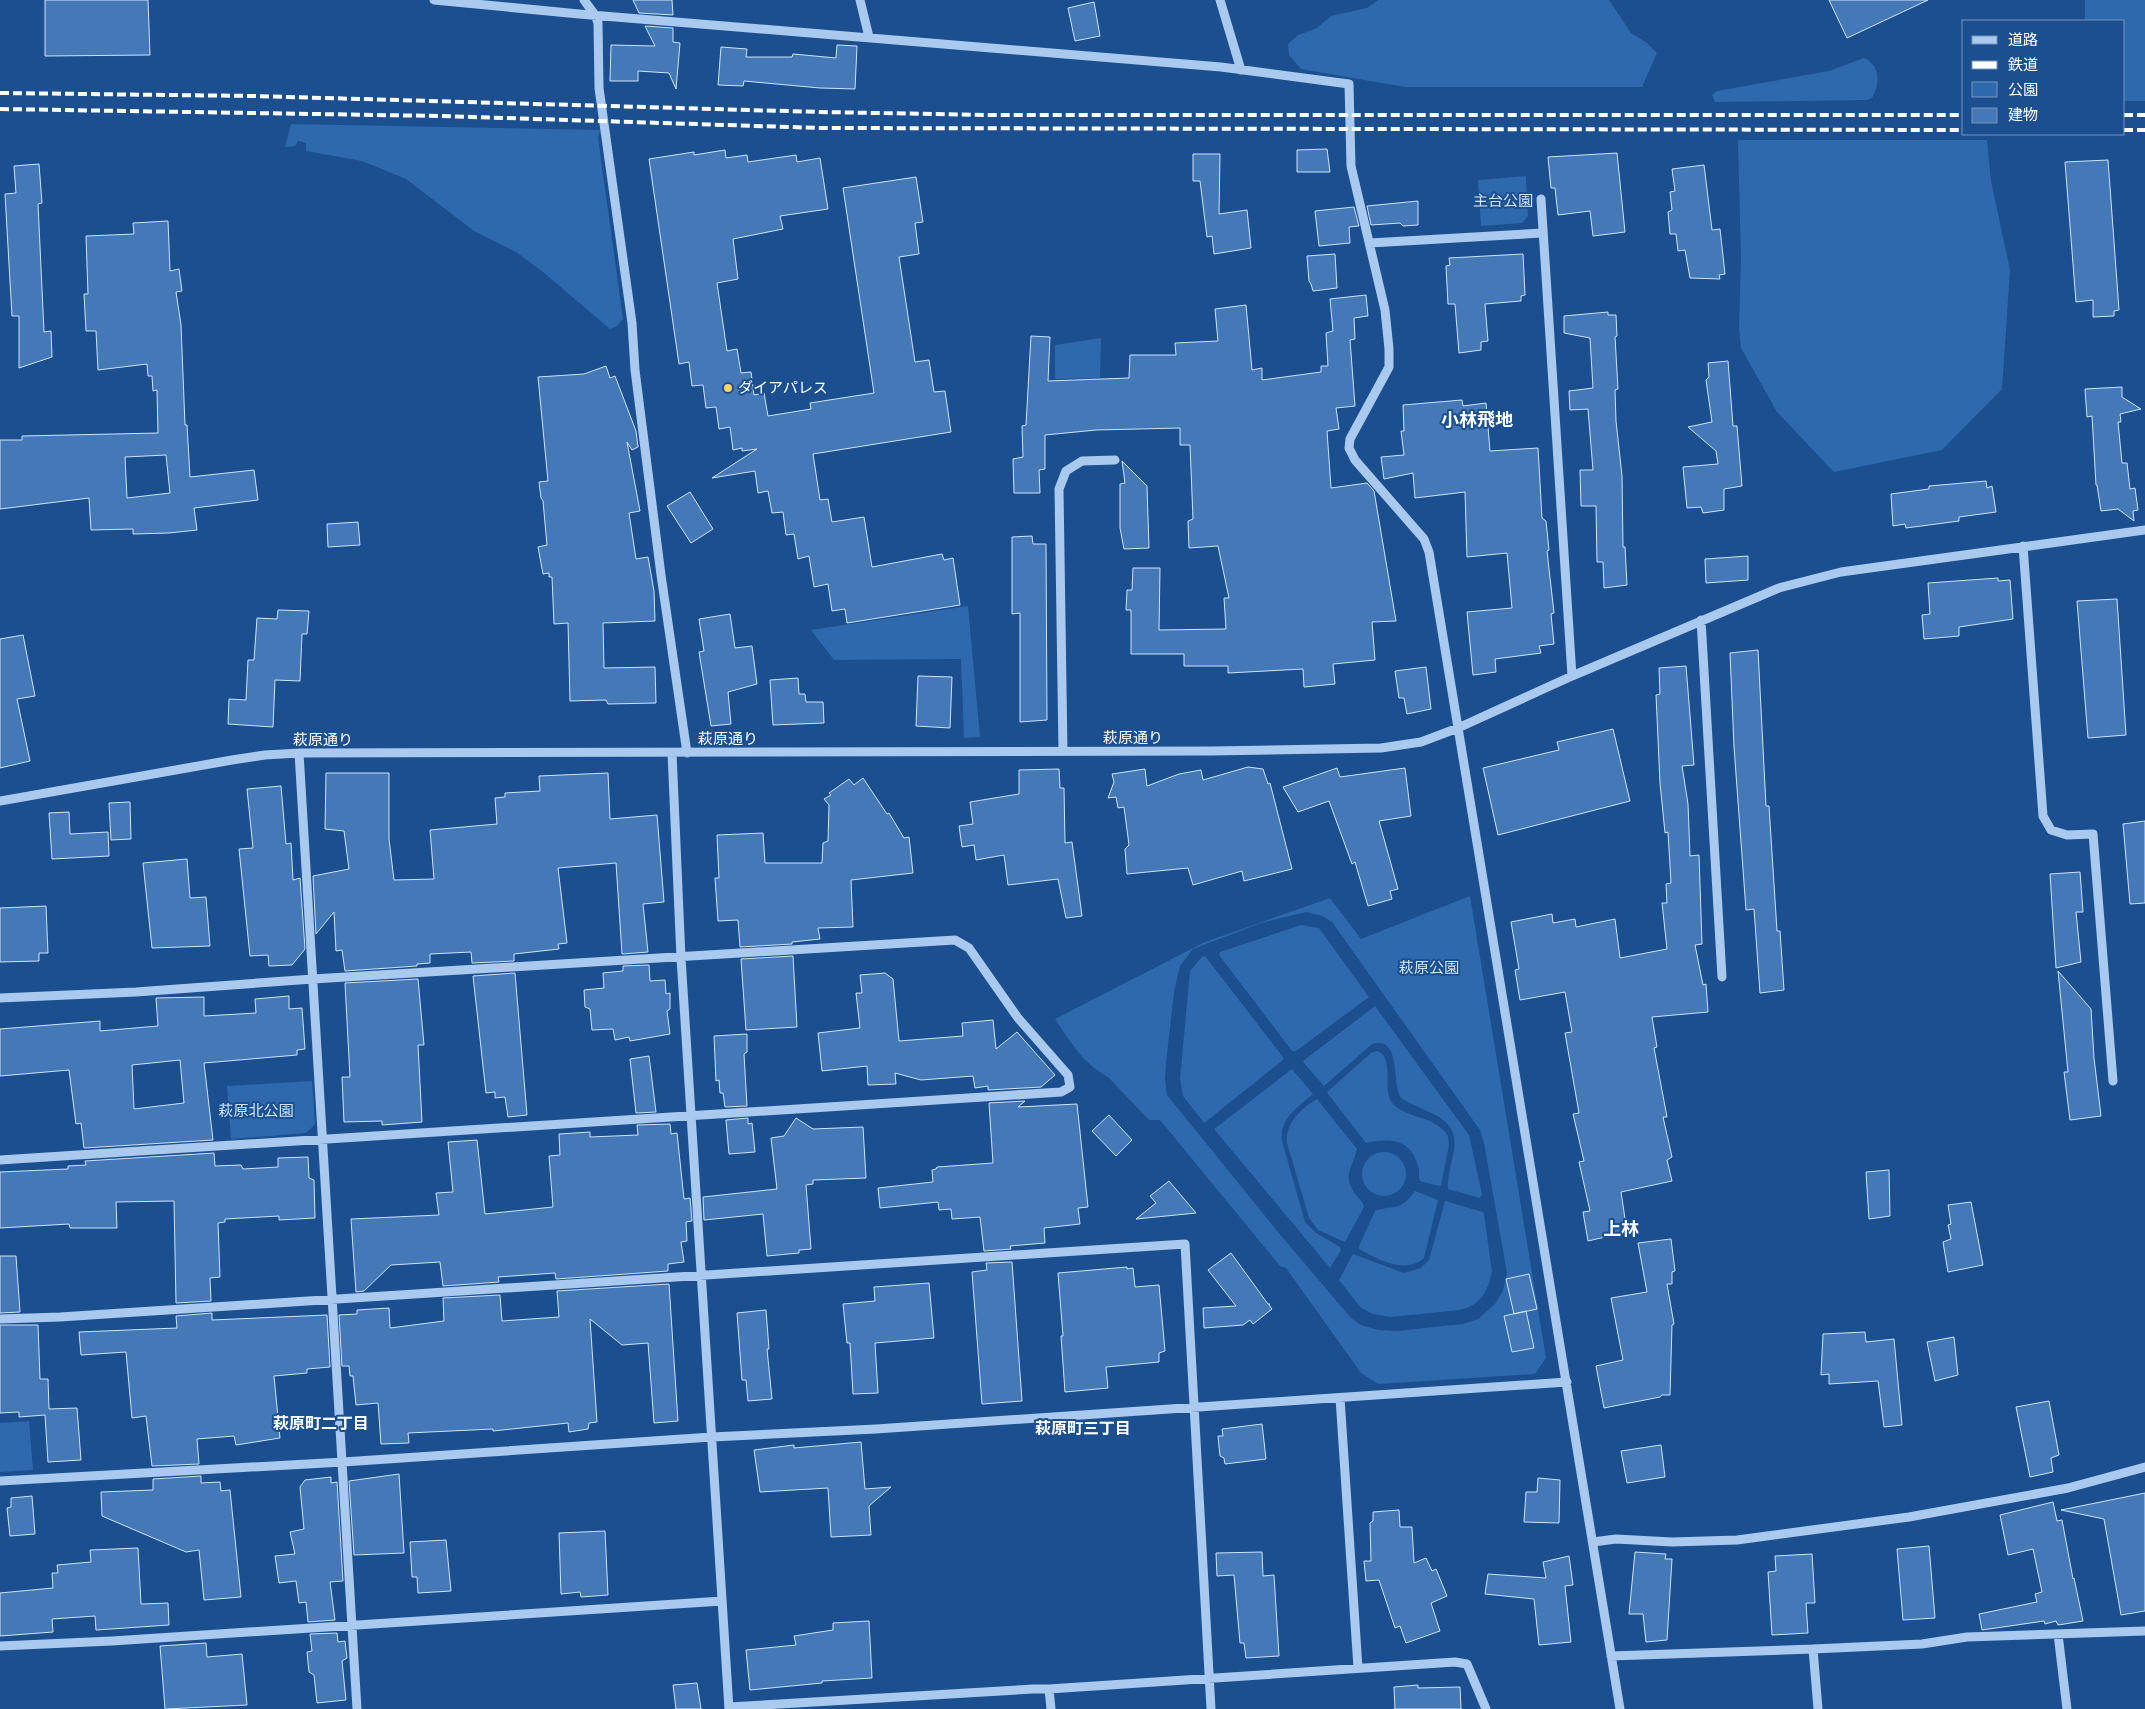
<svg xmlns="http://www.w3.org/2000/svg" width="2145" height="1709" viewBox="0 0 2145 1709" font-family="'Sofia Sans Condensed','Noto Sans JP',sans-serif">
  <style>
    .green { fill: #2e69ad; fill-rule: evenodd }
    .building { fill: #4478b7; stroke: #cfe3fa; fill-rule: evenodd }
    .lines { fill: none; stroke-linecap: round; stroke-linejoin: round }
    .minor { stroke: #a9c9ee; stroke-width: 9 }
    .rail { stroke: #fff; stroke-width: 4; stroke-dasharray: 9 4; stroke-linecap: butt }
    .poi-dot { fill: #ffd166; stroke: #1b4f8f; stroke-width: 2 }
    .labels { text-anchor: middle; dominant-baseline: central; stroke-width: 4; stroke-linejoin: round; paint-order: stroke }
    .park-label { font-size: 15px; fill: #cfe3fa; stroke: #1b4f8f }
    .poi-label { font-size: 15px; fill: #fff; stroke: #1b4f8f; text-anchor: start }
    .street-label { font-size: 15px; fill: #fff; stroke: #1b4f8f }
    .neighbourhood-label { font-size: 16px; font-weight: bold; fill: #fff; stroke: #1b4f8f }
    .quarter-label { font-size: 18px; font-weight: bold; fill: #fff; stroke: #1b4f8f }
  </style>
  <rect width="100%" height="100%" fill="#1b4f8f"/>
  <!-- green -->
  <path class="green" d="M1378 0H1609L1631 33 1647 43 1657 53 1642 87H1405L1301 69 1289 55 1288 44 1298 35 1317 28 1331 16 1367 8Z
    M2085 0H2145V101H2124V21H2085Z
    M1864 58C1881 66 1880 84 1872 98L1867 100 1715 102 1712 95 1717 91 1829 71Z
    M291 124 600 130 598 138 623 319 617 326 610 329 543 272 516 252 474 231 406 179 362 161 306 151V143L298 141 295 146 285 147Z
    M1738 140H1987L1991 181 2010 270 2002 389 1942 450 1834 472 1777 412 1741 348 1739 328 1741 258Z
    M1526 176 1528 216 1522 223 1481 226 1478 180Z
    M1101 338 1100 378 1055 379V345Z
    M968 606 980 737 964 738 961 659 834 660 811 630Z
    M1470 896 1546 1358 1535 1374 1378 1384 1361 1373 1286 1268 1280 1266 1160 1120H1149L1109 1078 1094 1068 1083 1058 1069 1040 1055 1019 1205 942 1330 898 1361 939ZM1306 912 1322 916 1332 922 1480 1130 1484 1143 1507 1273 1503 1291 1495 1304 1478 1319 1463 1324 1397 1331 1378 1330 1361 1325 1351 1318 1283 1238 1167 1095 1165 1080 1166 1063 1174 992 1180 966 1193 949 1261 923Z
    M1301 925 1319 928 1369 997 1296 1051H1292L1219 955 1220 952Z
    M1205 956 1283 1057V1060L1204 1123 1183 1096 1180 1079 1190 971 1202 957Z
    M1375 1006 1469 1135 1482 1194 1480 1198 1448 1189C1447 1177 1452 1162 1454 1150 1460 1115 1423 1113 1401 1098 1391 1083 1402 1035 1372 1044L1324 1086 1304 1063 1303 1061Z
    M1378 1051C1396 1061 1380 1091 1394 1105 1409 1119 1436 1116 1448 1136L1449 1145 1441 1185 1439 1186 1420 1181C1418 1176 1420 1171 1418 1166 1411 1138 1388 1138 1366 1143L1328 1094 1327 1092 1371 1053Z
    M1292 1069 1313 1094C1298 1107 1279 1119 1282 1141L1305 1222 1316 1233 1340 1247 1341 1250 1330 1268 1214 1129Z
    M312 1081 315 1124 306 1133 231 1139 227 1086Z
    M1317 1099 1357 1149C1353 1167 1342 1174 1355 1194 1359 1199 1363 1201 1364 1207L1345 1242 1318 1230 1309 1218 1287 1143C1284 1125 1302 1107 1317 1099Z
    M1362 1174a22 22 0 1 1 44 0a22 22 0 1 1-44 0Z
    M1415 1191 1438 1200 1424 1258C1405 1275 1377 1259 1359 1249V1246L1375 1211C1393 1204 1399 1213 1415 1191Z
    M1445 1201 1483 1212 1484 1214 1492 1272C1488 1291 1480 1306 1459 1310L1391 1317 1373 1314 1361 1308 1339 1280 1353 1254 1404 1273 1421 1268 1429 1260Z
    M29 1421 33 1470 0 1472V1423Z"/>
  <!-- building -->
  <path class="building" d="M45 0H148L150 55 45 56Z
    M633 0H672L673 15 639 13Z
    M1829 0H1928L1847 38Z
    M1094 2 1100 36 1075 41 1068 8Z
    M645 26 673 28V42L680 43 676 89 669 73 638 71V81H610L611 45 655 46Z
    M837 45 857 46 855 89 820 88 744 81 743 86 718 85 721 47 747 49 746 57H792L793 54 836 58Z
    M1327 149 1330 172H1297V150Z
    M725 150 726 158 747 155 748 162 796 155 797 162 820 158 828 209 780 216 783 229 733 239 738 279 717 283 727 351 737 349 741 373 751 372 754 395 764 393 768 416 811 409 810 403 874 393 843 188 916 177 923 222 915 223 919 254 899 257 915 362 929 360 934 392 945 391 951 432 813 454 820 500 828 499 832 522 864 517 872 567 942 554 944 560 953 558 960 605 847 623 845 609 832 611 828 584 814 587 809 556 798 559 794 534 786 535 783 512 772 513 768 491 758 493 755 471 712 478 757 449 742 451V448L733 450 730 427 719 429 716 407 706 408 703 385 692 386 689 362 679 364 649 159 694 152V155Z
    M1617 153 1625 232 1593 236 1590 211 1558 215 1555 188H1551L1548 157Z
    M1193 154H1220L1219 214 1247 210 1251 248 1214 254 1212 236 1207 237 1200 181H1193Z
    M2108 160 2119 310 2114 311V316L2093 317V300L2076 302 2065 162Z
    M39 164 42 203 38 204 44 332 51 331 52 357 19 368V316H12L5 194 16 193 14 166Z
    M1704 165 1712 230 1720 229 1725 274 1719 275 1720 279 1690 278 1685 250 1678 251 1676 234H1670L1668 212 1672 210 1670 192 1675 191 1672 169Z
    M1418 201V225L1403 226 1400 223 1371 225 1367 206Z
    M1354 207 1359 226 1349 227 1350 243 1319 246 1315 211Z
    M168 221 170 271 179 269 182 291 176 292 181 325 185 425H187L190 477 254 470 258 500 194 508 197 530 169 533 133 534V529L91 530 89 498 0 509V440H22V436L158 433 157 390 153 391 152 376H148L147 364 98 370 96 331H86L84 294H88L86 236 134 234 133 223ZM166 455 170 493 127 498 125 457Z
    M1335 254 1337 288 1313 291 1311 284 1309 281 1307 256Z
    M1523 254 1525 295 1521 296V301L1485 304 1488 341 1481 342V350L1459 353 1455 304H1448L1446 266 1450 265 1449 258Z
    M1366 295 1368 316 1354 318 1355 339 1350 340 1355 406 1336 408 1339 429 1327 431 1331 488 1367 483 1374 491 1396 621 1372 622 1375 660 1333 664 1335 684 1304 687 1303 669 1228 673V666H1184V654H1131V610H1126L1127 590H1132L1133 568H1160L1159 630 1226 629 1224 598H1229L1218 546 1189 548 1188 521 1193 519 1190 445H1180V428L1096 430 1045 435V469L1039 470 1040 493H1014L1013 459 1023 457 1022 426 1026 425 1031 336 1050 337 1048 381 1129 378 1130 355H1176L1175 343 1218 341 1215 309 1246 305 1252 370 1262 368V380L1321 372V366H1328L1326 333 1333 331 1330 299Z
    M1608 312V315H1616L1617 336 1615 337 1618 389 1615 390 1616 421 1622 476 1623 547H1625L1627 585 1604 588 1603 562H1597L1596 506H1581L1580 470H1593L1588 409 1570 410 1569 391 1593 388 1590 338 1564 333V316Z
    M1728 361 1733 426H1737L1742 486 1724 489V510L1703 513 1701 507 1687 508 1683 467 1718 464 1716 451 1688 427 1712 422 1706 380 1709 377 1708 363Z
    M606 366 610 378 615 376 636 431 638 447 632 450 627 442 640 511 629 513 636 559 648 557 654 591 655 621 603 623 604 668 655 667 656 703 608 704 606 700 570 701 568 623 554 624 552 577H549V573L543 574 538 547 547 545 543 501 541 498 539 482 548 481 538 377 584 374Z
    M2122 387V397L2141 409 2120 414 2121 422H2118L2122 463H2127L2130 489 2135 488 2138 510 2133 511 2134 521 2118 509 2101 511 2097 485H2096L2092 416 2087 417 2085 389Z
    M1462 400 1463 406 1486 403 1490 451 1538 448 1542 518 1546 521 1549 550 1547 551 1554 613 1551 614 1554 644 1539 646 1541 653 1495 659 1496 672 1473 675 1467 612 1512 608 1507 553 1467 557 1465 492 1415 498 1413 473 1384 479 1381 457 1404 455 1401 431H1404L1403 405Z
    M1122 461 1147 486 1149 548 1124 549 1120 528V484L1125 483Z
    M1986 481 1987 488 1992 486 1996 512 1959 517V521L1906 528 1905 524 1893 526 1891 494 1929 489V486Z
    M690 492 713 529 691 543 667 506Z
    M358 522 360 545 328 547 327 524Z
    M1032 536 1033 544H1046L1047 720 1020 722V613L1012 614V537Z
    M1748 556V580L1706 583 1705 559Z
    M1998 578V581L2010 580 2013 619 1959 627V636L1924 639 1922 615 1930 614 1928 583Z
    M2117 599 2126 735 2088 738 2077 601Z
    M278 610 309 611 307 634H302L300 681 275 680 273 727 228 724 229 699 246 700 248 660H254L257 618 277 619Z
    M730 614 735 648 752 646 757 684 728 692 731 724 711 726 699 652 704 651 699 619Z
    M23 635 35 696 17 699 30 761 0 768V639Z
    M1758 650 1766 806H1769L1777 931H1780L1784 990 1760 993 1754 909 1746 910 1734 747 1730 653Z
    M1686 666 1694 765 1682 766 1688 804 1690 856 1699 855 1702 944 1695 945 1703 985 1706 984 1708 1012 1652 1017 1657 1047 1654 1048 1667 1117H1663L1672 1157 1667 1160 1672 1181 1621 1192 1627 1232 1588 1241 1583 1212 1590 1211 1579 1162 1584 1161 1573 1114 1579 1113 1565 1033 1572 1032 1565 992 1520 1000 1515 970 1519 969 1511 922 1552 914 1553 923 1575 919 1576 927 1615 919 1620 958 1667 949 1662 903H1667L1666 884 1671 883 1668 832 1665 833 1660 783 1656 695 1660 694 1659 668Z
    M1426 667 1431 709 1407 714 1404 698H1399L1395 671Z
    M918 676 952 677 950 728 916 726Z
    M798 678 799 694H805L806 702H823L824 723 773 725 770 680Z
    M1613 729 1630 801 1498 835 1483 768 1559 750 1557 742Z
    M1248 767 1263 769 1268 784 1270 783 1292 869 1244 881 1242 871 1193 885 1188 868 1127 874 1125 849 1129 845 1124 807 1118 808 1116 797 1108 798 1114 782 1112 774 1145 769 1147 786 1179 774 1201 770 1203 780Z
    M1337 768 1340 777 1405 768 1411 816 1379 821 1398 889 1390 891 1392 899 1368 906 1355 862 1352 864 1329 801 1298 812 1283 787Z
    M1059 769 1060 788H1064L1065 843 1072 842 1082 916 1066 918 1058 879 1008 885 1004 855 976 860 974 845 962 847 959 826 973 824 970 802 1019 794V770Z
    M326 773H389V839L394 880 434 879 430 830 497 824 495 798 505 797V793L540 791 539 776 608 773 610 819 657 815 664 902 643 904 648 952 622 954 616 863 558 868 567 943 558 944 559 949 514 954V961L472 963 471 952 430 954V963L417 964V966L345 971 342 950 336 951 334 912 316 934 313 876 349 869 344 831 325 829Z
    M863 778 887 814 889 813 904 838 909 837 913 873 851 880 853 927 818 928 820 939 792 942V944L740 947 738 920 718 921 715 878H719L717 835 763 833 765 863H822L823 843 828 841 829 805 824 799 831 795 829 793 849 779 854 785Z
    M281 786 286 844 291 843 293 880 300 878 305 949 292 965 269 966 268 955 250 956 239 849 253 848 247 789Z
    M130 802 131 839 111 840 109 803Z
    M69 812 70 834 108 832 109 856 52 859 49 813Z
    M2145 821V903L2130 904 2123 824Z
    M187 859 190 898 206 897 210 946 152 948 143 863Z
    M2080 872 2083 912H2076L2081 962 2056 968 2050 874Z
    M46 906 48 953H39V961L0 962V908Z
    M793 956 797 1027 746 1030 741 959Z
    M649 965 650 981 665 980 666 994 670 993V1009L667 1011 670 1034 630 1041 629 1037 615 1040 613 1029 592 1030 590 1009 585 1007 584 990 604 988 603 973 623 971V966Z
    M2058 971 2091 1009 2094 1058 2101 1116 2070 1120 2064 1072H2068Z
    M515 973 527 1115 508 1117 505 1097 495 1098V1092L486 1093 473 976Z
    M885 973 893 979 899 1041 963 1036 962 1023 993 1020 996 1049 1017 1032 1055 1075 1041 1087 988 1090V1086L975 1088 973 1076 921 1080 895 1073 896 1084 868 1085 867 1066 822 1071 818 1033 860 1028 856 993H862L860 975Z
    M418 979 424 1045H418L422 1122 382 1125V1121L344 1122 342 1077H350L345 983Z
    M289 996V1009L302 1008 305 1049 297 1050V1055L204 1063 213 1140 84 1148 81 1123 76 1124 69 1070 0 1076V1029L100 1021V1031L158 1026 156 998 204 997V1016L256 1013 255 999ZM180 1060 184 1103 134 1109 132 1065Z
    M747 1034V1052L744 1054 747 1106 725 1107 723 1093H720L719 1080 716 1081 714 1036Z
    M649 1056 656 1112 636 1113 630 1059Z
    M1025 1101 1018 1107 1077 1104 1088 1207 1078 1208 1080 1224 1044 1228 1045 1243 1010 1246 1011 1249 984 1251 980 1217 952 1219 951 1209 939 1210 938 1202 880 1208 878 1188 933 1182 932 1170 936 1169 937 1167 993 1163 989 1103Z
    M1109 1115 1132 1140 1116 1156 1092 1131Z
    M748 1118V1124L752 1123 755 1152 729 1154 726 1120Z
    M796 1118 813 1129 863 1127 866 1178 813 1180V1184L806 1185 811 1249 799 1250V1253L767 1256 763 1214 704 1220 703 1197 777 1189 771 1138 784 1136Z
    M670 1124 671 1134 677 1133 684 1199 690 1198 692 1221 686 1222 687 1241 681 1242 684 1262 668 1264V1271L556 1279 555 1273 498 1277 499 1282 443 1286 440 1262 391 1265 364 1291 356 1292 351 1219 439 1215 436 1193 453 1192 448 1142 477 1140 485 1214 553 1207 549 1156 560 1155 559 1134 590 1132V1137L638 1135 637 1125Z
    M214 1153 215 1166 241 1165 243 1169 278 1167V1158L308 1157 309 1178 314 1180 315 1218 279 1220V1216L225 1219V1222L218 1223 220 1277 210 1278 211 1301 176 1303 174 1201 116 1202 117 1228H70L69 1224 0 1228V1172L68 1169V1166L86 1165 85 1161Z
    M1889 1170 1890 1216 1869 1219 1866 1172Z
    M1169 1181 1196 1213 1136 1219 1156 1203 1150 1196Z
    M1971 1202 1983 1265 1948 1272 1943 1242 1951 1239 1948 1225 1951 1224 1948 1205Z
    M1671 1239 1675 1271 1672 1272V1284H1667L1674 1324 1672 1325 1670 1395H1662L1660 1397 1604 1408 1596 1366 1623 1360 1611 1298 1647 1292 1638 1243Z
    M1231 1253 1268 1304H1270L1269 1305 1272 1309 1253 1324 1250 1320 1243 1325 1204 1328 1203 1308 1236 1306 1208 1270Z
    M0 1256H16L20 1312 0 1313Z
    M1012 1262 1022 1401 982 1404 972 1272 987 1270 986 1263Z
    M1127 1267V1269L1133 1268 1135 1287 1159 1285 1165 1351 1159 1353V1362L1106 1367 1108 1388 1065 1392 1061 1336H1063L1058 1273Z
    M1529 1274 1537 1309 1514 1314 1506 1279Z
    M929 1283 934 1338 875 1343 878 1393 853 1394 850 1343H847L843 1304 875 1301 874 1287Z
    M669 1284 678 1421 654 1423 648 1343 622 1345 590 1319 597 1422 589 1423 588 1429 569 1432 568 1423 493 1431V1429L408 1433 409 1443 381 1444 378 1403 356 1405 353 1376H350L349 1366H342L339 1315 357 1314V1310L389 1308 390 1328 444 1321 443 1298 500 1295 502 1321 559 1317 557 1291Z
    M766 1310 769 1349H767L772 1399 748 1401 746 1380H742L737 1313Z
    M1526 1311 1534 1348 1512 1352 1504 1316Z
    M212 1313V1320L327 1315 330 1367 307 1369V1373L274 1376 280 1438 236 1445 234 1436 197 1439 199 1464 152 1466 146 1416 132 1418 126 1352 81 1355 79 1332 177 1328 176 1316Z
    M0 1325H38L40 1379H48L49 1409 77 1408 81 1460 48 1462 45 1415 19 1417V1412L0 1413Z
    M1865 1332 1866 1342 1894 1339 1902 1425 1884 1427 1878 1381 1829 1384V1374L1821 1375 1823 1334Z
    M1954 1337 1958 1375 1935 1381 1927 1342Z
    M2049 1401 2059 1455 2051 1458 2053 1472 2030 1477 2016 1407Z
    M1262 1424 1266 1459 1225 1464 1224 1458 1220 1456 1218 1436H1223L1222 1429Z
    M861 1442 865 1489 891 1487 869 1506 871 1535 831 1537 828 1488 760 1492 754 1450 794 1445V1448Z
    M1661 1445 1665 1477 1627 1483 1621 1451Z
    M399 1474 404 1553 354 1555 349 1481Z
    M201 1476V1483L220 1482 221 1491 230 1490 241 1597 204 1600 199 1550 186 1552 102 1516 101 1492 153 1490V1479Z
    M331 1477V1483L337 1482 343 1581 330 1582 335 1620 308 1622 306 1602 299 1603 296 1581 279 1583 275 1556 295 1554 290 1532 304 1529 300 1487 305 1480Z
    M1538 1478 1560 1480 1559 1523 1524 1522 1526 1492H1537Z
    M2145 1493V1611L2121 1615 2104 1519 2061 1510Z
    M32 1496 35 1534 10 1536 7 1508 11 1507V1498Z
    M2053 1502 2057 1521 2062 1520 2073 1579 2074 1578 2083 1621 2058 1625 2056 1621 2045 1624 2044 1621 1982 1630 1979 1614 2037 1602 2035 1594 2042 1592 2033 1549 2008 1555 2000 1515Z
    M1399 1510 1400 1527H1412L1414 1563 1426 1558 1432 1571 1436 1569 1447 1596 1431 1603 1440 1631 1406 1643 1400 1626 1395 1628 1379 1580 1366 1581 1364 1561H1371L1370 1523 1373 1521V1512Z
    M605 1531 608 1595 581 1597 580 1592 561 1594 559 1533Z
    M446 1540 451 1591 418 1593 417 1577H412L410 1542Z
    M1929 1546 1935 1618 1903 1620 1897 1549Z
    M138 1548 141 1604 168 1603 169 1625 96 1630 95 1616 52 1619 53 1632 0 1636V1593L53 1588 52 1573H58L57 1565 91 1562 90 1550Z
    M1262 1552 1263 1576 1274 1575 1279 1656 1246 1658 1244 1643H1240L1234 1575 1217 1576 1216 1553Z
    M1635 1552 1666 1554 1665 1559H1672L1667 1640 1646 1642 1643 1614H1629Z
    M1812 1554 1815 1603H1806L1808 1633 1772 1635 1768 1572 1776 1571 1775 1556Z
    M1569 1556 1573 1585 1565 1586 1571 1642 1539 1645 1534 1599 1485 1594 1488 1574 1546 1578 1543 1562Z
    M869 1621 872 1678 822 1681V1683L750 1690 746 1650 796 1645 794 1636 833 1630V1623Z
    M337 1633 338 1642 345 1641 347 1658 342 1661 346 1700 317 1703 314 1675 309 1672 307 1652 312 1651 310 1634Z
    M206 1643 207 1657 242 1654 247 1705 165 1709 160 1646Z
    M697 1683 701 1709H676L673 1685Z
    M1418 1685V1688L1460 1687 1461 1709H1395L1394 1687Z"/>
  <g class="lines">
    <!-- minor -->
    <path class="minor" d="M434 0 579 14 1221 67 1349 84 1351 166 1385 310 1389 349V367L1350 439 1349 448 1355 460 1424 539 1429 552 1620 1709
      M584 0 595 15 598 23 599 88 632 323 635 370 661 575 687 753
      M860 0 869 37
      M1220 0 1241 70
      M1541 199 1572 676
      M1370 243 1543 233
      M2023 546 2043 816 2051 830 2067 835 2093 834 2113 1081
      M1701 620 1722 977
      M1063 751 1059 489 1066 471 1082 461 1115 460
      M299 753 357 1709
      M672 753 681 958 729 1709
      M0 801 232 760 265 755 299 753 1212 751 1381 748 1421 742 1458 728 1572 676 1779 588 1841 572 2145 530
      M0 998 136 992 313 979 955 940 969 948 1018 1018 1068 1075 1070 1087 1061 1092 0 1160
      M0 1319 60 1317 1185 1244 1211 1709
      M1340 1398 1358 1668
      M0 1481 343 1462 712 1437 876 1429 1567 1382
      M1593 1542 1616 1539 1672 1542 1737 1540 1909 1517 2068 1488 2145 1467
      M2058 1634 2067 1709
      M0 1646 112 1641 722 1601
      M1813 1649 1818 1709
      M1611 1656 1813 1649 1922 1644 1967 1637 2145 1631
      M1049 1689 1051 1709
      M729 1707 1033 1689H1049L1455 1662 1467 1664 1486 1709"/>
    <!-- rail -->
    <path class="rail" d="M0 93 254 96 820 112 990 115H1964
      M0 109 441 116 821 128 1964 130
      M2124 115H2145
      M2124 130H2145"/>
  </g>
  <!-- markers -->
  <circle class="poi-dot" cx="728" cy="388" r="5"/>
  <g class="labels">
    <!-- park labels -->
    <g class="park-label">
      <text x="1503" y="201">主台公園</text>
      <text x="1429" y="968">萩原公園</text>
      <text x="256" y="1111">萩原北公園</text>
    </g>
    <!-- poi labels -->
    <g class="poi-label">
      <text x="738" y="388">ダイアパレス</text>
    </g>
    <!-- street labels -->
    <g class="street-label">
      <text x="1133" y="738">萩原通り</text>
      <text x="728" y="739">萩原通り</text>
      <text x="323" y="740">萩原通り</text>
    </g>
    <!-- neighbourhood labels -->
    <g class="neighbourhood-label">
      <text x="321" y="1424">萩原町二丁目</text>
      <text x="1083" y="1429">萩原町三丁目</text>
    </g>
    <!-- quarter labels -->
    <g class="quarter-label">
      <text x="1477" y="420">小林飛地</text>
      <text x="1621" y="1229">上林</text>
    </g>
  </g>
  <!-- legend -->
  <rect x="1962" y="20" width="162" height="115" fill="#1b4f8f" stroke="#7695bc"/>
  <rect x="1972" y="36" width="25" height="8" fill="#a9c9ee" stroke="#7695bc"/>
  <text x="2008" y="45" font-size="15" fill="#ffffff">道路</text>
  <rect x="1972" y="61" width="25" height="8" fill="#ffffff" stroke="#7695bc"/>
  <text x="2008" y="70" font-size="15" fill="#ffffff">鉄道</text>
  <rect x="1972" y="82" width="25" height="15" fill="#2e69ad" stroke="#7695bc"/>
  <text x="2008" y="95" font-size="15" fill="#ffffff">公園</text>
  <rect x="1972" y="108" width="25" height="15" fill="#4478b7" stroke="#7695bc"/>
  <text x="2008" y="120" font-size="15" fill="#ffffff">建物</text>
</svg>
